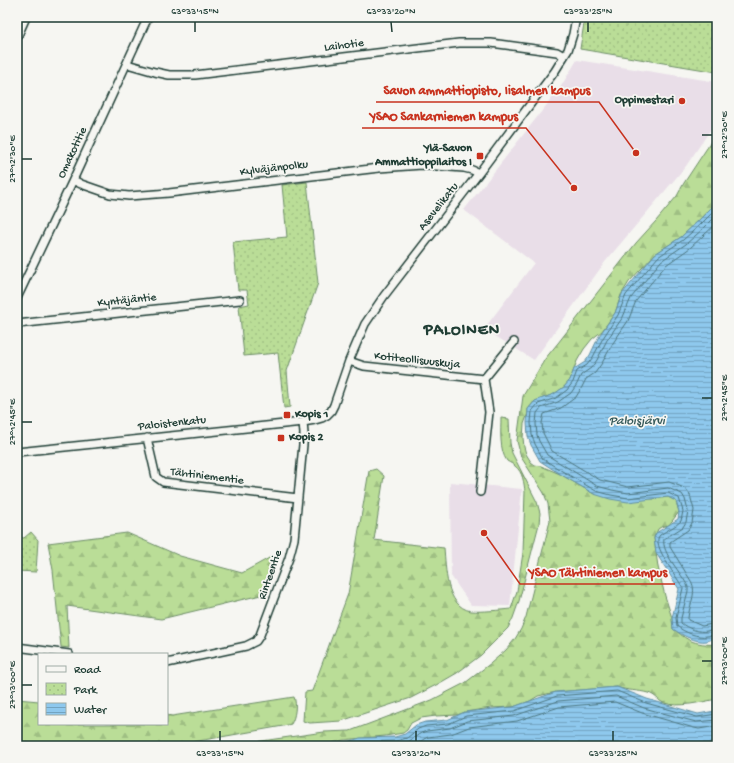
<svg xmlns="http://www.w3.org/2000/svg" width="734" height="763" viewBox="0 0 734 763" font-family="'Gochi Hand',sans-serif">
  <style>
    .built { fill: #e9dee8 }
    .forest { fill: url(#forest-firs); stroke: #6c8d66 }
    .park { fill: url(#park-dots); stroke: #6c8d66 }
    .water { fill: url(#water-rules); stroke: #6290a3 }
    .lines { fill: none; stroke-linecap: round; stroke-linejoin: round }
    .shore { stroke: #4b757e; stroke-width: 1 }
    .minor-casing { stroke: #1f3d34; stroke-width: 10 }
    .secondary-casing { stroke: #1f3d34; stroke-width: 12 }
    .minor { stroke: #f6f6f2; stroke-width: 7 }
    .secondary { stroke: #f6f6f2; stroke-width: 9 }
    .ticks { fill: none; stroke: #1f3d34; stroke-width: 1.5 }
    .poi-dot { fill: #c8321e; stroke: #f6f6f2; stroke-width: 1.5 }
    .labels { text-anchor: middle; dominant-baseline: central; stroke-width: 3.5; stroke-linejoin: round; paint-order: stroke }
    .street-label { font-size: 12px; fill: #1f3d34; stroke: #f6f6f2 }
    .poi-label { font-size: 12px; font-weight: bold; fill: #1f3d34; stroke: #f6f6f2; text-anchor: end }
    .water-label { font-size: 13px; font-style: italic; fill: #355959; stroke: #f6f6f2 }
    .district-label { font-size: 16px; font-weight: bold; letter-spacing: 1px; fill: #1f3d34; stroke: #f6f6f2 }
    .leader { fill: none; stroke: #c8321e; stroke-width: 1.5 }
    .callout-dot { fill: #c8321e; stroke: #f6f6f2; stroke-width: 1.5 }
    .callout-label { font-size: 13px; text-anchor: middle; font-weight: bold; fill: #c8321e; stroke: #f6f6f2; stroke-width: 3.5; stroke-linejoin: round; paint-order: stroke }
    .neatline { fill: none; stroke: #1f3d34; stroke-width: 1.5 }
    .ticks-label { font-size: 10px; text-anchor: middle; fill: #1f3d34 }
  </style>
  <defs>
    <pattern id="forest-firs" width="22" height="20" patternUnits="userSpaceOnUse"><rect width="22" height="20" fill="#badd97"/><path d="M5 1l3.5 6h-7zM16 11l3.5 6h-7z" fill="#9fbf83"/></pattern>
    <pattern id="park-dots" width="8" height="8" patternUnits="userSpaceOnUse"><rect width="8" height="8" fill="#badd97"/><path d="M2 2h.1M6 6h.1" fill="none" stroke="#9fbf83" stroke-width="1.8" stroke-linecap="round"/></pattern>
    <pattern id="water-rules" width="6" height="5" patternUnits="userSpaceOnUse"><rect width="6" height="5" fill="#8ec8ed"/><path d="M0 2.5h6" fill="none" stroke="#73a4c1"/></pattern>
  </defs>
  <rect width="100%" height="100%" fill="#f6f6f2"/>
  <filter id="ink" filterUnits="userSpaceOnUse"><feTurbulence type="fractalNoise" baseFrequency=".025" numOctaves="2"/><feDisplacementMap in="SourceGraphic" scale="8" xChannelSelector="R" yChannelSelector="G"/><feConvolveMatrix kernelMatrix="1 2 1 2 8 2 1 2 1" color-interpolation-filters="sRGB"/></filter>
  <g filter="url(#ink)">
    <!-- built -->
    <path class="built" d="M577 60 717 82V114L711 129 686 166 605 262 534 360 484 329 534 263 464 210 560 88Z
      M450 482 522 489 510 606 471 605 451 576Z"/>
    <!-- forest -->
    <path class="forest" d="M717 130V201L698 221 681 237 655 254 629 282 621 295 615 313 602 331 592 339 584 349 577 361 570 380 564 387 554 394 535 401 528 409V413L524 424 523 438 524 447 526 454 531 462 535 465 541 466 560 474 594 494 654 499 668 497 676 501 679 512 669 525 661 527 658 529 654 538 658 567 665 596 672 618 673 629C678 632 683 637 689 640 697 644 708 645 717 644V699C701 702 679 708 664 703 658 701 656 695 648 693 638 690 627 691 617 687L556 692 538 696 530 701 513 707 491 708 465 712 457 715 436 716 421 718 411 723 407 730 403 733 385 736 343 740 333 743 329 746H227L324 732 350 731 374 722 432 700 465 683 491 663 506 650 515 639 521 629 526 617 550 521 548 504 544 493 521 457 517 441 523 396 545 359 558 343 636 243 656 221 677 196 684 183 709 145Z
      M501 418 509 419 510 443 512 453 537 502 540 513 539 524 519 601 513 618 508 628 481 655 457 673 438 684 411 698 341 721 310 723 303 721 305 692 312 691 348 594 369 471 376 469 384 476 374 540 444 548C446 568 445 606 471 611 481 612 501 610 511 609L517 591 523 553 525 492C524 483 523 472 515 466 513 464 510 463 507 461 499 450 501 430 501 418Z
      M127 533 180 556 242 573 271 557 273 567 272 575 265 594 161 619 67 606 69 648 61 647 53 570 48 543Z
      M294 697C297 704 295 718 291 724L283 726 170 746H17V699L39 701V724H167V715L172 716Z"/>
    <!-- park -->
    <path class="park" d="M585 17H717V72L580 49Z
      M307 182 318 283 287 371 290 407 284 408 278 353 244 356 239 306 249 304 247 290H238L233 242 287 237 282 185Z
      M31 532 38 540 36 572 17 571V537L24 538Z"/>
    <!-- water -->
    <path class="water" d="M717 202V637C714 638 711 640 707 641 696 643 682 635 673 629L672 618 679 589 656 553 654 538 656 533 678 519 679 512 676 501 668 497 628 502 610 499 594 494 560 474 540 461 531 445 528 436 527 423 528 409 535 401 554 394 564 387 570 380 574 369 585 362 590 355 599 336 615 313 622 294 655 254 681 237 698 221Z
      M617 687 647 699 698 714 715 711 717 710V746H334L360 738 395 737 405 734 416 725 425 722 447 720 465 712 513 707 556 692Z"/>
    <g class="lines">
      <!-- shore -->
      <path class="shore" d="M717 208 701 224 683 240 658 257 626 295 618 315 603 338 593 357 587 365 577 371 573 382 567 390 556 398 538 404 532 411 531 423 532 435 535 444 543 459 562 471 596 491 611 495 628 498 668 493 679 498 683 511 681 521C675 527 667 530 660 535 650 544 678 578 683 588L676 618 677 626C683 632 699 638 707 636 711 636 714 634 717 634
        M717 215 704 228 686 244 661 261 631 298 623 317 607 340 597 360 591 368 581 375 577 384 571 393 558 402 541 408 537 413 536 424 537 435 539 441 547 455 597 486 612 490 628 493 668 488 682 494 685 499 688 511 686 522 683 527 664 539C661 553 682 573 688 587V591L681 618V623C687 628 699 633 707 631 711 630 713 629 717 629
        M717 223 690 248 666 265 636 301 628 321 613 343 602 363 595 373 586 379 582 387 576 397 561 408 544 414 542 423 543 433 552 451 600 480 628 487 669 482 682 487 687 490 690 495 694 510 692 523 688 530 670 542V547L691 581C698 593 688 607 688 620L702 626 717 623
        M348 746 361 742 396 741 407 738 418 729 426 726 448 724 466 716 514 711 557 696 617 691 646 703 697 717 717 714
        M394 746 408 742 421 733 427 731 450 728 467 721 514 716 558 701 616 696 644 708 696 722 717 720
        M414 746 424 739 428 737 451 734 469 727 517 721 559 707 615 702 642 713 694 728 699 729 717 726"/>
      <defs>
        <path id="minor" d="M127 64 155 72 169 75H195L459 43H491L557 52 564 56
          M73 180 81 184 110 194 129 196 169 193 379 168 422 165 464 168 472 170 479 173
          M17 298 73 180 148 17
          M17 324 240 300
          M349 361 364 366 484 379
          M147 438 156 477 163 482 298 498
          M17 452 303 422 315 420 322 418 327 415 331 411 334 405 349 361 365 324 384 296 479 173 555 71 568 50 573 34 576 17
          M480 492 482 477 489 412 484 379 514 342
          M17 647 69 654
          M167 663 246 646 256 641 260 635 289 558 294 539 304 434 303 422"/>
        <path id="secondary" d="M17 35 25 17"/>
      </defs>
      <!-- minor casing -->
      <use href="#minor" class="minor-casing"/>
      <!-- secondary casing -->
      <use href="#secondary" class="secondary-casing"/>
      <!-- minor -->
      <use href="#minor" class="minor"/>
      <!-- secondary -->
      <use href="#secondary" class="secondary"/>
    </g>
  </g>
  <!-- ticks -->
  <path class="ticks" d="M195 22V32M391 22 392 32M588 22V32M702 135H712M22 159H32M702 398H712M22 422H32M702 661H712M22 685H32M220 731V741M416 731V741M613 731V741"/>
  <!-- markers -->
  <g class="poi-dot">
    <circle cx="682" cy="101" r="4"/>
    <rect x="476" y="152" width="8" height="8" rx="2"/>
    <rect x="283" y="411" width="8" height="8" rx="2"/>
    <rect x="277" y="434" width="8" height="8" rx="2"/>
  </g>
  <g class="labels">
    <!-- street labels -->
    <g class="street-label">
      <text transform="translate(344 46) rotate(-7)">Laihotie</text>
      <text transform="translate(73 153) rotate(-65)">Omakotitie</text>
      <text transform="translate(274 169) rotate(-7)">Kylväjänpolku</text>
      <text transform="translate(439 207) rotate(-52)">Asevelikatu</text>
      <text transform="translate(127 301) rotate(-6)">Kyntäjäntie</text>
      <text transform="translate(417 361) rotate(6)">Kotiteollisuuskuja</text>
      <text transform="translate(172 424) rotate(-6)">Paloistenkatu</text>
      <text transform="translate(207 477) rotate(7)">Tähtiniementie</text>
      <text transform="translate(271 575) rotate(-71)">Rinteentie</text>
    </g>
    <!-- poi labels -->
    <g class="poi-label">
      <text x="674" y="101">Oppimestari</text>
      <text x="472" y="149">Ylä-Savon<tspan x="472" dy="14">Ammattioppilaitos I</tspan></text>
      <text x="295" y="415" text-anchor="start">Kopis 1</text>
      <text x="289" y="438" text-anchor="start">Kopis 2</text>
    </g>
    <!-- water labels -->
    <g class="water-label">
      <text x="637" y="421">Paloisjärvi</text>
    </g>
    <!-- district labels -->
    <g class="district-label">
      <text x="462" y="331">PALOINEN</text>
    </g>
  </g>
  <!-- callouts -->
  <path class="leader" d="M636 153L599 102H376M574 188L526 128H362M484 533L520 584H675"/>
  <g class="callout-dot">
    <circle cx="636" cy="153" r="4"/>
    <circle cx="574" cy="188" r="4"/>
    <circle cx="484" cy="533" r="4"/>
  </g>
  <g class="callout-label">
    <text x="487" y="94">Savon ammattiopisto, Iisalmen kampus</text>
    <text x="444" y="120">YSAO Sankarniemen kampus</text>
    <text x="598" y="576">YSAO Tähtiniemen kampus</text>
  </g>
  <!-- margin -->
  <rect width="734" height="763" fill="none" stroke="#f6f6f2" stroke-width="44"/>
  <!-- legend -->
  <rect x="38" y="653" width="130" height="72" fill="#f6f6f2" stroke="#a0aca6"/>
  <rect x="46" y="666" width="20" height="6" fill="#f6f6f2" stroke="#a0aca6"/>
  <text x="74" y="673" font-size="12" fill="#1f3d34">Road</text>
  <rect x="46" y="683" width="20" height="12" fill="url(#park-dots)" stroke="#a0aca6"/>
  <text x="74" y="693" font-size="12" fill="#1f3d34">Park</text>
  <rect x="46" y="703" width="20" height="12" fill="url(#water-rules)" stroke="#a0aca6"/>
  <text x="74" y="713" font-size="12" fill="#1f3d34">Water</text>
  <rect x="22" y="22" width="690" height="719" class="neatline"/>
  <g class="ticks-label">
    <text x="195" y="14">63°33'15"N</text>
    <text x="391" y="14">63°33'20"N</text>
    <text x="588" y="14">63°33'25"N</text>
    <text transform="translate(723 135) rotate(-90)" y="4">27°12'30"E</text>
    <text transform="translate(11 159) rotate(-90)" y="4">27°12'30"E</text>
    <text transform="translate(723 398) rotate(-90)" y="4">27°12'45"E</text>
    <text transform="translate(11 422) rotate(-90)" y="4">27°12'45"E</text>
    <text transform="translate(723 661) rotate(-90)" y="4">27°13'00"E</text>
    <text transform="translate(11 685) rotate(-90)" y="4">27°13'00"E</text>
    <text x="220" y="756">63°33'15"N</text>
    <text x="416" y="756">63°33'20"N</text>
    <text x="613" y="756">63°33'25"N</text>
  </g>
</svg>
